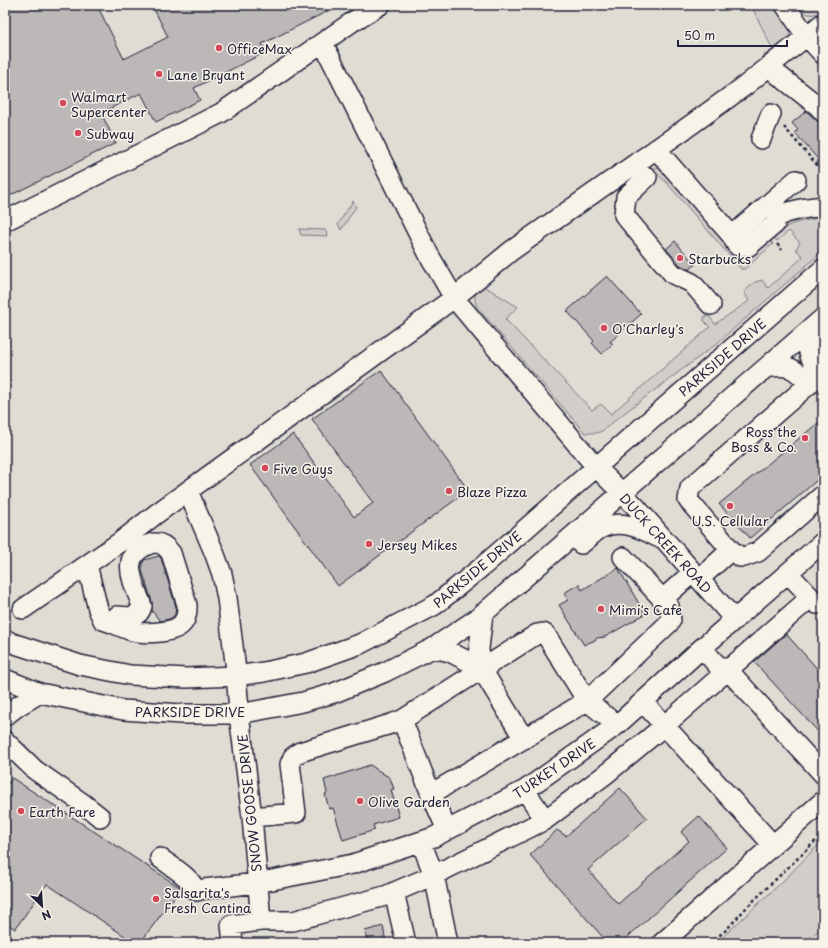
<svg xmlns="http://www.w3.org/2000/svg" width="828" height="948" viewBox="0 0 828 948" font-family="'Playpen Sans',sans-serif">
  <style>
    .built { fill: #dfdcd4 }
    .green { fill: #d1cdc9; stroke: #7a7882 }
    .building { fill: #bbb8b7; stroke: #22223b }
    .lines { fill: none; stroke-linecap: round; stroke-linejoin: round }
    .minor-casing { stroke: #22223b; stroke-width: 22 }
    .path { stroke: #22223b; stroke-width: 2.5; stroke-dasharray: 3 3; stroke-linecap: butt }
    .minor { stroke: #f7f3e8; stroke-width: 19 }
    .poi-dot { fill: #d1495b; stroke: #f7f3e8; stroke-width: 1.5 }
    .labels { text-anchor: middle; dominant-baseline: central; stroke-width: 3; stroke-linejoin: round; paint-order: stroke }
    .poi-label { font-size: 13px; fill: #22223b; stroke: #f7f3e8; text-anchor: start }
    .street-label { font-size: 13px; fill: #22223b; stroke: #f7f3e8 }
  </style>
  <rect width="100%" height="100%" fill="#eeebe1"/>
  <filter id="ink" filterUnits="userSpaceOnUse"><feTurbulence type="fractalNoise" baseFrequency=".025" numOctaves="2"/><feDisplacementMap in="SourceGraphic" scale="8" xChannelSelector="R" yChannelSelector="G"/><feConvolveMatrix kernelMatrix="1 2 1 2 8 2 1 2 1" color-interpolation-filters="sRGB"/></filter>
  <g filter="url(#ink)">
    <!-- built -->
    <path class="built" d="M5 5H823V857L725 943H5Z"/>
    <!-- green -->
    <path class="green" d="M751 5H774C781 14 797 31 786 42 781 48 772 53 765 57L764 55 773 50Z
      M796 5H823V11C813 17 803 15 796 5Z
      M657 165 736 254C751 261 759 249 769 239L773 244 745 269H741L666 182 653 170Z
      M353 201 356 207 341 230 338 224Z
      M823 217V251L715 345 623 414 602 431 597 433H585L477 307C473 298 475 292 482 285L518 307 505 319 592 410 601 404 611 414 710 327 704 321V317L709 316 715 324 749 301 745 294V291L755 282 762 280 768 288 803 257 796 249 797 247 800 243 789 231 777 241 773 236C788 222 804 221 823 217Z
      M299 229 325 230 328 236 301 235Z
      M823 840V927L803 943H716L784 880Z"/>
    <!-- building -->
    <path class="building" d="M5 5H97L124 59 168 37 152 5H340L262 44 266 52 194 88 200 100 156 122 141 93 101 113 116 143 5 198Z
      M806 111 815 119 819 122 823 123V165L795 133 798 130 792 123Z
      M675 241 695 265 689 270 680 265 666 249Z
      M607 276 641 314 610 342 613 344 602 354 592 343 594 341 567 311Z
      M381 370 464 484 462 495 338 586 250 465 293 434 354 517 373 503 312 419Z
      M818 423 823 429V475L750 538 719 504Z
      M159 556 161 558 176 607 175 614 173 617 169 619 160 621 152 611V602L142 570V565L144 560Z
      M618 568 645 614 605 637 597 638 595 640 584 645 559 605 568 600 564 593 579 584 582 590Z
      M786 634 823 675V737L754 662Z
      M370 765 390 778 394 789 391 790 399 817 373 825 375 830 343 840 333 808 329 809 325 794 327 793 324 780Z
      M12 778 181 888 140 943H135L47 884 15 929 5 922V788Z
      M620 788 647 818 588 870 618 904 689 841 681 832 699 816 727 848 621 943H608L530 855 557 830 566 836Z
      M383 926 386 943H367L365 931Z"/>
    <g class="lines">
      <defs>
        <path id="minor" d="M785 5 807 37 823 54
          M323 43 429 255 454 298 596 467 635 506 735 620
          M769 66 777 74 818 106 823 112
          M761 139 771 114
          M656 149 732 236 736 244 738 246H749L751 244 775 224 777 218 785 213 801 209 823 206
          M647 177 626 197 624 215 673 274 692 283 711 305
          M5 221 221 113 352 22 380 5
          M732 236 796 180
          M808 332C808 354 807 356 822 373
          M766 368C789 364 793 367 810 384
          M188 491 214 552 222 574 227 598 235 662 240 722 252 817 261 921H293L385 896 434 875 421 842
          M581 544C587 540 592 534 598 530 618 518 639 527 657 537
          M731 550 740 557H744L758 552 823 495
          M87 565 98 609 103 620C113 623 123 628 132 631 141 633 152 633 160 632 178 630 188 625 187 605L171 553C165 545 159 541 150 544 117 555 134 583 142 606 139 619 127 617 117 616
          M788 573 817 604
          M699 579 731 550 688 500 690 488 823 372
          M663 599 693 572
          M23 609 120 542 156 514 454 298 511 251 692 124 746 85 823 23
          M483 613 479 649 481 668 524 739
          M5 639 12 643 80 665 130 675 186 678 236 676 264 672 306 663 360 644 435 605 483 566 823 269
          M433 648 450 652 481 668
          M702 648 718 666 727 669 823 774
          M5 679 40 693 123 710 181 714H239L303 702 334 693 385 672 433 648 478 618 823 318
          M643 702 773 845
          M5 716 18 706 40 693
          M402 720 431 794
          M5 741 35 770 81 802 100 817
          M525 790 545 820
          M252 817 296 813 290 764 293 757 300 752 394 723 402 720 537 634 543 633 546 635 587 701 617 725
          M447 830 431 794 587 701 669 623 671 620 669 606 623 557
          M160 858C172 867 191 877 196 891L204 889 257 883 353 864 434 837 525 790 617 725 702 648 823 542
          M394 892 406 943
          M233 943 231 925 261 921
          M448 943 434 875 545 820 606 774 664 726 810 598
          M662 943 823 801"/>
      </defs>
      <!-- minor casing -->
      <use href="#minor" class="minor-casing"/>
      <!-- path -->
      <path class="path" d="M784 127 823 172
        M777 244 782 250
        M710 943 726 930 747 907 823 834"/>
      <!-- minor -->
      <use href="#minor" class="minor"/>
    </g>
  </g>
  <!-- markers -->
  <g class="poi-dot">
    <circle cx="219" cy="48" r="4"/>
    <circle cx="159" cy="74" r="4"/>
    <circle cx="63" cy="103" r="4"/>
    <circle cx="78" cy="133" r="4"/>
    <circle cx="680" cy="258" r="4"/>
    <circle cx="604" cy="328" r="4"/>
    <circle cx="805" cy="438" r="4"/>
    <circle cx="265" cy="468" r="4"/>
    <circle cx="449" cy="491" r="4"/>
    <circle cx="730" cy="506" r="4"/>
    <circle cx="369" cy="544" r="4"/>
    <circle cx="601" cy="609" r="4"/>
    <circle cx="360" cy="801" r="4"/>
    <circle cx="21" cy="811" r="4"/>
    <circle cx="156" cy="899" r="4"/>
  </g>
  <g class="labels">
    <!-- poi labels -->
    <g class="poi-label">
      <text x="227" y="48">OfficeMax</text>
      <text x="167" y="74">Lane Bryant</text>
      <text x="71" y="96">Walmart<tspan x="71" dy="15">Supercenter</tspan></text>
      <text x="86" y="133">Subway</text>
      <text x="688" y="258">Starbucks</text>
      <text x="612" y="328">O'Charley's</text>
      <text x="797" y="431" text-anchor="end">Ross the<tspan x="797" dy="15">Boss &amp; Co.</tspan></text>
      <text x="273" y="468">Five Guys</text>
      <text x="457" y="491">Blaze Pizza</text>
      <text x="730" y="520" text-anchor="middle">U.S. Cellular</text>
      <text x="377" y="544">Jersey Mikes</text>
      <text x="609" y="609">Mimi's Cafe</text>
      <text x="368" y="801">Olive Garden</text>
      <text x="29" y="811">Earth Fare</text>
      <text x="164" y="892">Salsarita's<tspan x="164" dy="15">Fresh Cantina</tspan></text>
    </g>
    <!-- street labels -->
    <g class="street-label">
      <text transform="translate(722 357) rotate(-41)">PARKSIDE DRIVE</text>
      <text transform="translate(666 543) rotate(48)">DUCK CREEK ROAD</text>
      <text transform="translate(477 569) rotate(-40)">PARKSIDE DRIVE</text>
      <text x="190" y="711">PARKSIDE DRIVE</text>
      <text transform="translate(554 768) rotate(-34)">TURKEY DRIVE</text>
      <text transform="translate(249 803) rotate(-96)">SNOW GOOSE DRIVE</text>
    </g>
  </g>
  <!-- margin -->
  <rect width="828" height="948" fill="none" stroke="#f7f3e8" stroke-width="20"/>
  <rect x="10" y="10" width="808" height="928" fill="none" stroke="#22223b" stroke-width="1.5" filter="url(#ink)"/>
  <!-- north arrow -->
  <g transform="translate(42 906) rotate(155)" stroke="#f7f3e8" stroke-width="3" paint-order="stroke">
  <path d="M0-3L7 15L0 10L-7 15Z" fill="#22223b"/>
  <text y="-6" font-size="11" font-weight="bold" text-anchor="middle" fill="#22223b">N</text>
  </g>
  <!-- scale -->
  <path d="M678 40v6h109v-6" fill="none" stroke="#22223b" stroke-width="2"/>
  <text x="684" y="40" font-size="12" fill="#22223b" stroke="#f7f3e8" stroke-width="3" paint-order="stroke">50 m</text>
</svg>
